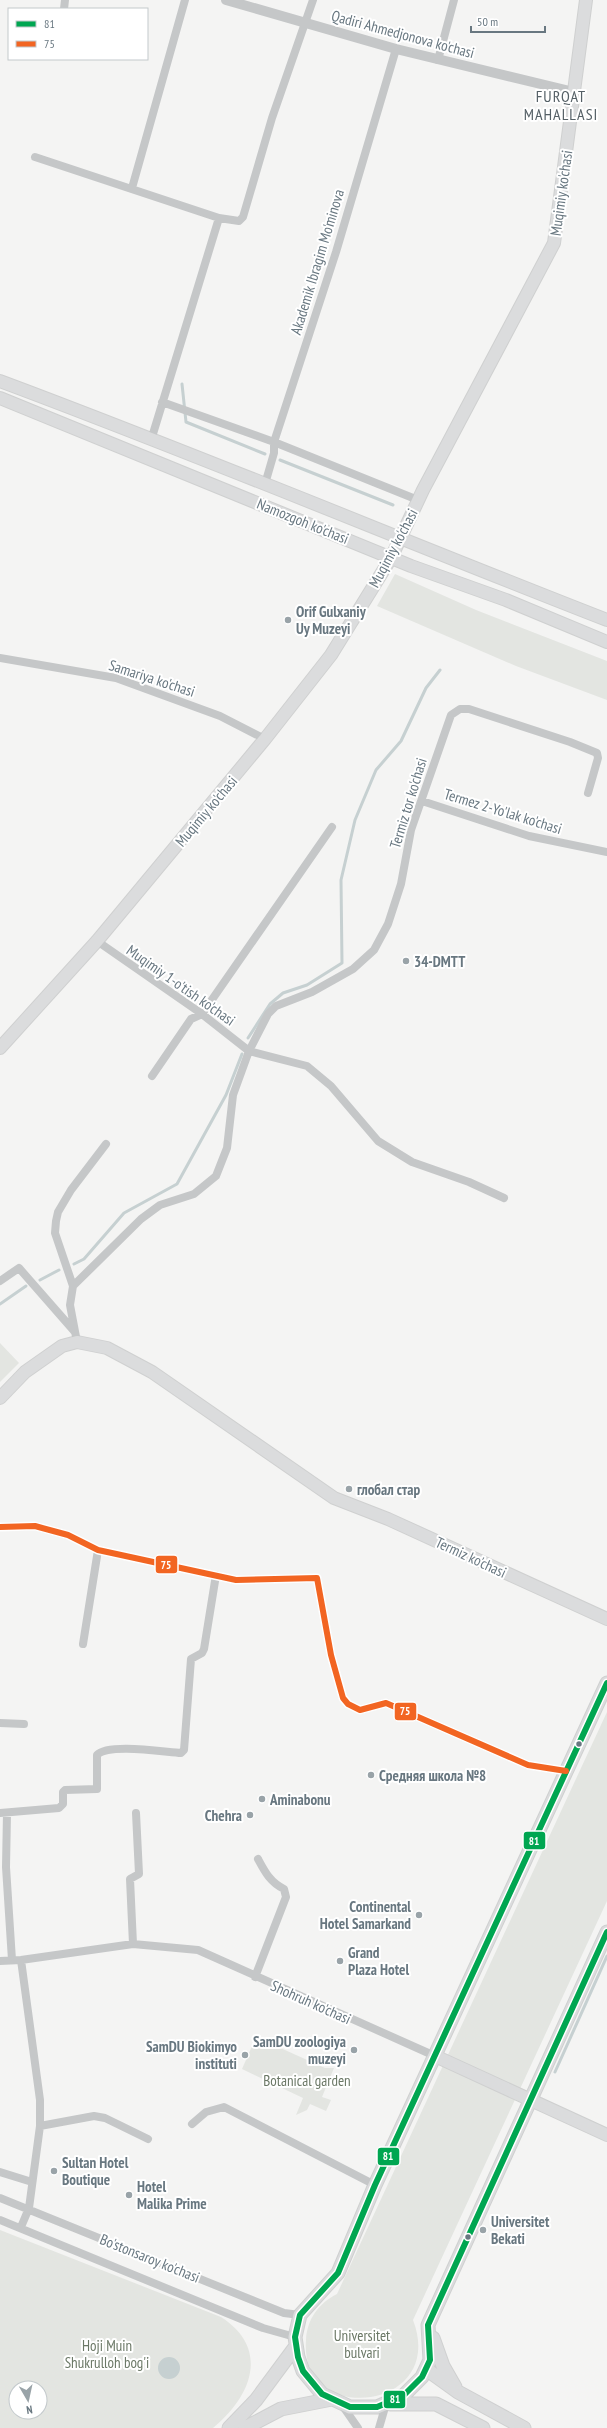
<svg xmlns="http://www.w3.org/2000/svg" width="607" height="2428" viewBox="0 0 607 2428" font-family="'PT Sans Narrow',sans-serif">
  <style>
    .green { fill: #e3e5e1; fill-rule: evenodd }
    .water { fill: #c6d0d1 }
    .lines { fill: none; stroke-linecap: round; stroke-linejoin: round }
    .stream { stroke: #c6d0d1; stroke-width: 3 }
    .secondary-casing { stroke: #cfd0d0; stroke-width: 14 }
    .primary-casing { stroke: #cfd0d0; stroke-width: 15 }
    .minor { stroke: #c5c7c8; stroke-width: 8 }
    .tertiary { stroke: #c5c7c8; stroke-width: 10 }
    .secondary { stroke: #dbdcdd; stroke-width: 12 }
    .primary { stroke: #dbdcdd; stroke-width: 13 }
    .bus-1-casing { stroke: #fff; stroke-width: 9 }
    .bus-2-casing { stroke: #fff; stroke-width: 9 }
    .bus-1 { stroke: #00a651; stroke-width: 6 }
    .bus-2 { stroke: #f26522; stroke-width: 6 }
    .poi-dot { fill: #99a3a8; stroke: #fff; stroke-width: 1.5 }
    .bus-dot { fill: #687780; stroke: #fff; stroke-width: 1.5 }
    .labels { text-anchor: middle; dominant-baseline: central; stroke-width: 4; stroke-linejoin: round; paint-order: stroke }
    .street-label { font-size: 15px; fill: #687780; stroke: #fff }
    .poi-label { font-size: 15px; font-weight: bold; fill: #687780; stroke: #fff; text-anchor: start }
    .park-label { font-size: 15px; fill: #6b7866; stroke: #fff }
    .neighbourhood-label { font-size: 16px; letter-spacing: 1px; fill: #556066; stroke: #fff }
    .line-badge { stroke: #fff; stroke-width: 1.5 }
    .badge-label { font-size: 11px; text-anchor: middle; font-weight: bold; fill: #fff }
  </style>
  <rect width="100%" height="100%" fill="#f4f4f3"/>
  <!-- green -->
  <path class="green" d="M395 574 476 610 607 661V700L516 666 377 606Z
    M0 1343 19 1363 0 1382Z
    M607 1712V1901L413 2320C448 2411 299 2428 306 2340 307 2319 319 2303 337 2294Z
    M256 2037 325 2068H334L322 2097 331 2100 326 2111 310 2104 307 2110 296 2115 303 2098 242 2069Z
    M0 2230 221 2317C271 2349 251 2397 213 2428H0ZM16 2388H40V2412H16Z"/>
  <!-- water -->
  <path class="water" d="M158 2368a11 11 0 1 1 22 0a11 11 0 1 1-22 0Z"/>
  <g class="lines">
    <!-- stream -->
    <path class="stream" d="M182 384 186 422 265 454
      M280 460 393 505
      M248 1038 270 1004 283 993 307 985 342 963 341 880 355 820 376 770 401 741 426 688 440 670
      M74 1264 84 1259 124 1213 177 1184 226 1095 242 1054
      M40 1280 59 1270
      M0 1304 26 1286
      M555 2072 607 1956"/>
    <defs>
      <path id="secondary" d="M0 381C204 457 404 541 607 620
        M0 398 411 566 506 600 607 642
        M0 1048 97 941 265 739 331 655 391 558 423 490 554 243 586 0
        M0 1398 25 1372 62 1346 77 1342 107 1348 152 1372 334 1498 388 1519 607 1619
        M435 2056 607 2135"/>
      <path id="primary" d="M607 1683 375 2185 338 2273 300 2315 295 2337 298 2357 303 2371 322 2394 350 2407H377L403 2396 422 2377 430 2360 428 2325 607 1932
        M433 2338 443 2366 455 2387
        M426 2369 458 2392 524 2428
        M390 2404H436L483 2428
        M229 2428 256 2400 296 2346
        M245 2428 281 2409 332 2399"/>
    </defs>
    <!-- secondary casing -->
    <use href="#secondary" class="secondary-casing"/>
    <!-- primary casing -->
    <use href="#primary" class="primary-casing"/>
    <!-- minor -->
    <path class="minor" d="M64 9 65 0
      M438 60 454 0
      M35 157 219 218
      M132 188 185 0
      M162 402 274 442 418 500
      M152 437 219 218 239 221 243 217 272 118 313 0
      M265 484 274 453V442L336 252 396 49
      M0 658 116 678 220 716 265 739
      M422 801 529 836 607 852
      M97 941 202 1014 249 1051 307 1066 331 1086 378 1141 412 1162 469 1182 504 1198
      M152 1076 191 1019 202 1014 332 827
      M0 1281 19 1268 75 1332
      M73 1286 141 1219 160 1205 194 1194 216 1176 227 1148 233 1095 249 1051 268 1014 276 1006 312 992 353 969 374 950 388 924 401 884 411 830 451 715 460 709H469L570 742 597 753 598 758 588 793
      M77 1342 70 1305 73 1286 55 1233 56 1221 58 1212 71 1190 106 1144
      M0 1527 35 1526 68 1535 98 1550 236 1580 317 1578 331 1655 343 1698 348 1704 360 1710 386 1703 528 1765 566 1771
      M83 1644 98 1550
      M0 1723 24 1724
      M0 1813 59 1808 63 1804V1792L65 1790 97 1789V1755C108 1743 164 1752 181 1753L184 1750 191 1659 202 1653 204 1649 216 1575
      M7 1813 6 1867 12 1960
      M133 1944 130 1879 139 1874 136 1813
      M0 1961 21 1960 133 1944 198 1950 435 2056
      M255 1977 286 1897 284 1889C270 1882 265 1872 258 1859
      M192 2124 206 2112 224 2107 375 2185
      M40 2126 94 2116 105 2118 148 2139
      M0 2172 32 2182
      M0 2198 284 2313 300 2315
      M0 2220 263 2328 295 2337
      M21 2227 29 2208 40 2126V2100L21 1960
      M342 2405 358 2428
      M379 2428 386 2404"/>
    <!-- tertiary -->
    <path class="tertiary" d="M226 0 396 49 574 92"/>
    <!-- secondary -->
    <use href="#secondary" class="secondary"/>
    <!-- primary -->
    <use href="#primary" class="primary"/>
    <defs>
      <path id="bus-1" d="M607 1683 375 2185 338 2273 300 2315 295 2337 298 2357 303 2371 322 2394 350 2407H377L403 2396 422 2377 430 2360 428 2325 607 1932"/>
      <path id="bus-2" d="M0 1527 35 1526 68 1535 98 1550 236 1580 317 1578 331 1655 343 1698 348 1704 360 1710 386 1703 528 1765 566 1771"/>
    </defs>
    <!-- bus-1 casing -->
    <use href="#bus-1" class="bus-1-casing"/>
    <!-- bus-2 casing -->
    <use href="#bus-2" class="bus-2-casing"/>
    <!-- bus-1 -->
    <use href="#bus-1" class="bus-1"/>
    <!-- bus-2 -->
    <use href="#bus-2" class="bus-2"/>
  </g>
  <!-- markers -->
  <g class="poi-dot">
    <circle cx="288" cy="620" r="4"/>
    <circle cx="406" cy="961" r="4"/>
    <circle cx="349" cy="1489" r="4"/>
    <circle cx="371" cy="1775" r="4"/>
    <circle cx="262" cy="1799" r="4"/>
    <circle cx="250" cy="1815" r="4"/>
    <circle cx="419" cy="1915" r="4"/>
    <circle cx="340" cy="1961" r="4"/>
    <circle cx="354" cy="2050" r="4"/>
    <circle cx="245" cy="2055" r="4"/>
    <circle cx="54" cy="2171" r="4"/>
    <circle cx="129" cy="2195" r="4"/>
    <circle cx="483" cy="2230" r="4"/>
  </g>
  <g class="bus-dot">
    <circle cx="579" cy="1744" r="3.5"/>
    <circle cx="468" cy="2237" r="3.5"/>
  </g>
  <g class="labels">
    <!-- street labels -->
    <g class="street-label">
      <text transform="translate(403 34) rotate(15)">Qadiri Ahmedjonova ko'chasi</text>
      <text transform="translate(561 193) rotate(-82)">Muqimiy ko'chasi</text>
      <text transform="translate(317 262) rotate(-73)">Akademik Ibragim Mo'minova</text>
      <text transform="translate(303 521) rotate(22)">Namozgoh ko'chasi</text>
      <text transform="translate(393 548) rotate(-62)">Muqimiy ko'chasi</text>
      <text transform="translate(152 678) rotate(18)">Samariya ko'chasi</text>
      <text transform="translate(408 803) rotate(-73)">Termiz tor ko'chasi</text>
      <text transform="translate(206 811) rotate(-50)">Muqimiy ko'chasi</text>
      <text transform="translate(503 811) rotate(17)">Termez 2-Yo'lak ko'chasi</text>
      <text transform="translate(181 985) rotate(35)">Muqimiy 1-o'tish ko'chasi</text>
      <text transform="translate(471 1557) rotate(25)">Termiz ko'chasi</text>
      <text transform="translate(311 2002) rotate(24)">Shohruh ko'chasi</text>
      <text transform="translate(150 2258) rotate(22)">Bo'stonsaroy ko'chasi</text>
    </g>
    <!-- poi labels -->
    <g class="poi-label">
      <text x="296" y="611">Orif Gulxaniy<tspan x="296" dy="17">Uy Muzeyi</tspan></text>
      <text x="414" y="961">34-DMTT</text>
      <text x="357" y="1489">глобал стар</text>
      <text x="379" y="1775">Средняя школа №8</text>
      <text x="270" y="1799">Aminabonu</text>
      <text x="242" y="1815" text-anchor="end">Chehra</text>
      <text x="411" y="1906" text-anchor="end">Continental<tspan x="411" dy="17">Hotel Samarkand</tspan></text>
      <text x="348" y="1952">Grand<tspan x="348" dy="17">Plaza Hotel</tspan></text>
      <text x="346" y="2041" text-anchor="end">SamDU zoologiya<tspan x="346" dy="17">muzeyi</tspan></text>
      <text x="237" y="2046" text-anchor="end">SamDU Biokimyo<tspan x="237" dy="17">instituti</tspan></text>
      <text x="62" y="2162">Sultan Hotel<tspan x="62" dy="17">Boutique</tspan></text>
      <text x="137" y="2186">Hotel<tspan x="137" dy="17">Malika Prime</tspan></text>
      <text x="491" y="2221">Universitet<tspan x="491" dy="17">Bekati</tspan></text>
    </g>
    <!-- park labels -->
    <g class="park-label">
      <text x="307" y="2080">Botanical garden</text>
      <text x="362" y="2335">Universitet<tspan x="362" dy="17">bulvari</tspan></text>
      <text x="107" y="2345">Hoji Muin<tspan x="107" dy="17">Shukrulloh bog'i</tspan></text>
    </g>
    <!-- neighbourhood labels -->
    <g class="neighbourhood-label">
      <text x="561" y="96">FURQAT<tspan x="561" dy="18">MAHALLASI</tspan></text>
    </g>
  </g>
  <g class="line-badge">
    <rect x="155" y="1555" width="23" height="19" rx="4" fill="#f26522"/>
    <rect x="394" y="1702" width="23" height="19" rx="4" fill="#f26522"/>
    <rect x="523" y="1831" width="23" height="19" rx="4" fill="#00a651"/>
    <rect x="377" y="2147" width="23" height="19" rx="4" fill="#00a651"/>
    <rect x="383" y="2390" width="23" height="19" rx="4" fill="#00a651"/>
  </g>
  <g class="badge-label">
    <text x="166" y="1569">75</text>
    <text x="405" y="1715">75</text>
    <text x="534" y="1845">81</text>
    <text x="388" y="2160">81</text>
    <text x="395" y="2403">81</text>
  </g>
  <!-- legend -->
  <rect x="8" y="8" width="140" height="52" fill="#ffffff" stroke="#c3c9cc"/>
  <rect x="16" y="21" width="20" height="6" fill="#00a651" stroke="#c3c9cc"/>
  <text x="44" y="28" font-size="12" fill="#687780">81</text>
  <rect x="16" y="41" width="20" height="6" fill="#f26522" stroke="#c3c9cc"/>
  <text x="44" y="48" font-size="12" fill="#687780">75</text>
  <!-- north arrow -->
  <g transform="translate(28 2400) rotate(171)"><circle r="19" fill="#ffffff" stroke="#c3c9cc"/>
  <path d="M0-3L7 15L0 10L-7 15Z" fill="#99a3a8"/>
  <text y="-6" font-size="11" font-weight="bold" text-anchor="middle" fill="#687780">N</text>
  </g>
  <!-- scale -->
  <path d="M471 26v6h74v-6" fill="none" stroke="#687780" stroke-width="2"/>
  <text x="477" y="26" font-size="12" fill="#687780" stroke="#ffffff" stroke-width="3" paint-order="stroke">50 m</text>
</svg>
